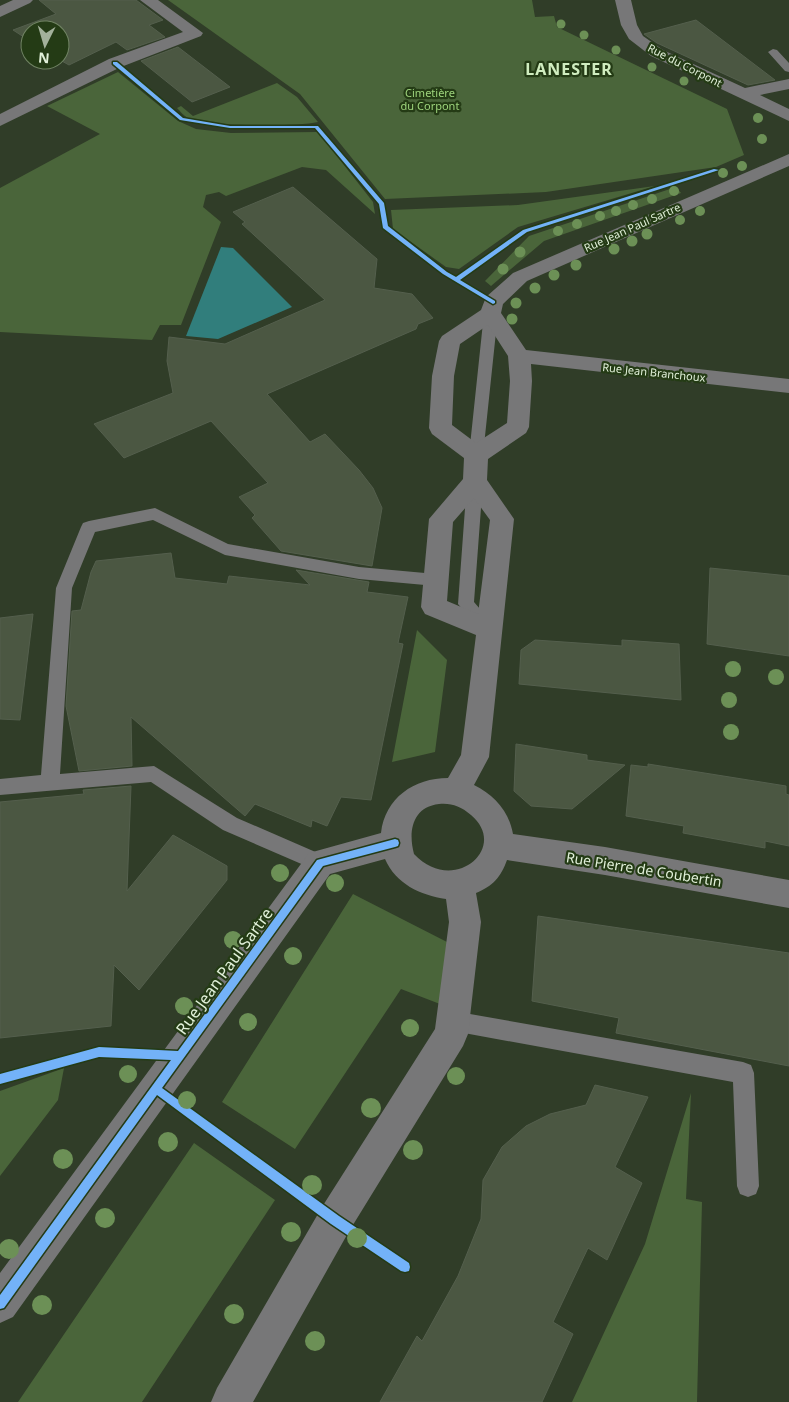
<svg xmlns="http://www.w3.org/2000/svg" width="789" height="1402" viewBox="0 0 789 1402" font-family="'Noto Sans',sans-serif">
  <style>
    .green { fill: #4a653a }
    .water { fill: #317e7c }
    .building { fill: #4b5742; stroke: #545f4d }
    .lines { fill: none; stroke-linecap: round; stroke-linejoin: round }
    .service { fill: #777778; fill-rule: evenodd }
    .minor { fill: #777778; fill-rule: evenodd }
    .cycleway-casing { stroke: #243b15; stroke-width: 3 }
    .cycleway { fill: #73b2f8; fill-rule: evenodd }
    .tree { fill: #6c9056 }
    .labels { text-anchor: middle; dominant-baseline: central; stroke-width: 4.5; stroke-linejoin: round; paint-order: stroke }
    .far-street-label { font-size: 11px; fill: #e1f0d9; stroke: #243b15 }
    .far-park-label { font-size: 11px; fill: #9dd37c; stroke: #243b15 }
    .street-label { font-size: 14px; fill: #e1f0d9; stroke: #243b15 }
    .far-district-label { font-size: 16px; font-weight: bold; letter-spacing: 1px; fill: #d0edbf; stroke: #243b15 }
    .near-street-label { font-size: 16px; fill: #e1f0d9; stroke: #243b15 }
  </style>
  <rect width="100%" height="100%" fill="#303d28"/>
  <!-- green -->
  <path class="green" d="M168 0H532L535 17 554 16 557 27 727 109 744 155 716 167 546 192 385 199 300 94Z
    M118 72 178 121 196 129 231 133 318 132 373 202 375 214 326 170 302 167 226 196 219 192 206 195 203 207 221 222 181 325H160L152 340 0 332V188L100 134 47 106Z
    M277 83 297 97 318 122C295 127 209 127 188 118 184 116 180 111 177 108L181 106 193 116Z
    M655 186 518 227 459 269 446 267 393 229 391 210 518 205Z
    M676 187 681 193 544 241 491 286 485 281 529 236Z
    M417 630 447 660 435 752 392 762Z
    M353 894 447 942 440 1004 401 989 295 1149 222 1102Z
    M64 1068 58 1100 0 1176V1091Z
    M691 1093 686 1199 702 1202 697 1402H572L645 1244Z
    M194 1143 275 1200 142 1402H18Z"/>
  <!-- water -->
  <path class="water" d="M221 247 233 248 292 307 218 339 186 336Z"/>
  <!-- building -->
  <path class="building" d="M39 0H136L163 20 149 25 165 37 127 50 116 42 69 65 60 60V30H30V41L13 30 56 14Z
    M696 20 775 80 748 85 657 43 644 34Z
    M178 47 230 87 192 102 141 61Z
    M293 187 377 259 374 288 412 294 433 318 418 324 416 329 267 394 310 442 325 434 359 470 373 488 382 508 372 566 281 551 252 518 255 515 239 497 268 483 211 421 124 458 94 424 173 393 167 361 169 337 225 344 325 300 242 224 245 222 233 212Z
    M171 553 175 578 227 584 229 576 310 585 296 570 369 582 367 592 408 597 398 643 403 644 371 800 341 797 327 826 312 820 311 827 255 804 245 816 131 717 132 766 79 771 66 706 72 611 81 610 91 572 96 561Z
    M710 568 789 576V656L707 644Z
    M33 614 20 720 0 719V618Z
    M535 640 622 646V640L679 644 681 700 519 684 521 650Z
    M516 744 587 755V760L625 765 572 809 531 806 514 791Z
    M648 764 786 786V794L789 795V846L765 841V848L683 833 684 826 626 816 631 765 648 767Z
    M131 786 127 891 173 835 227 866V880L139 990 114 965 111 1026 0 1038V802L84 794 83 790Z
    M538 916 789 953V1066L616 1033 619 1018 532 1001Z
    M595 1085 648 1097 615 1167 642 1183 607 1260 588 1248 553 1322 573 1334 542 1402H380L417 1336 422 1341 458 1276 481 1219 483 1180 502 1147 526 1126 550 1114 586 1105Z"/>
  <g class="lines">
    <!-- service -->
    <path class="service" d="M773 49 777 50 789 63V72L785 71 768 52Z
      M491 309 498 313 483 455 481 459 476 460 471 459 469 455 484 313Z
      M475 476 480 477 483 481 474 602 497 629 495 634 489 636 483 634 458 604 467 481 470 477Z
      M155 508 228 544 359 567 436 574 442 576 444 580 442 584 436 586 359 579 225 555 153 520 95 532 72 588 60 774 154 766 237 818 327 857 330 863 327 869 320 872 223 830 151 782 0 795V779L41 775 56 588 81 527 83 523 89 521Z
      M453 1011 743 1062 751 1065 754 1073 759 1186 756 1194 748 1197 740 1194 737 1186 733 1082 453 1031 446 1028 443 1021 446 1014Z"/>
    <!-- minor -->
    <path class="minor" d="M13 0H33L30 3 0 17V6Z
      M140 0H158L203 33 201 36 121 67 0 126V114L109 59 183 32Z
      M615 0H631L637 25 643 36 663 50 745 88 789 79V89L760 95 789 109V121L651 56 629 39 621 25Z
      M789 154V166L527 281 503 304 501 313 526 350 789 379V393L531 364 532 381 529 427 526 433 488 459 487 480 514 519 489 757 474 785C494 795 509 811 513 834L605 847 789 880V908L605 875 507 860C501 877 493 886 476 893L481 922 468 1034 463 1046 348 1233 253 1402H211L217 1388 322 1207 435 1029 449 922 446 899C420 895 396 884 385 859L330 874 13 1317 0 1323V1273L309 853 381 833C385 798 414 778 448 778L461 755 476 635 425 614 421 607 429 519 463 479 464 458 432 434 429 428 432 376 439 341 442 336 481 310 486 297 513 273ZM488 325 508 356 510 381 507 423 476 443 452 425 454 376 460 344ZM474 498 490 520 478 614 447 601 453 522ZM439 804C452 803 460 806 471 815 510 848 453 896 414 854 408 832 412 807 439 804Z"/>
    <defs>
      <path id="cycleway" d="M113 62H117L183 118 230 126H318L384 203 388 226 447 272 456 277 523 230 714 169 719 170 527 232 460 280 495 301V303L493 304 443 274 383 228 379 204 315 128H230L180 120 113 64Z
        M395 839 398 840 399 843 398 846 395 847 323 866 162 1088 339 1216 409 1263 410 1267 409 1271 405 1272 401 1271 331 1224 157 1095 4 1308 0 1309V1295L171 1060 99 1057 0 1084V1074L99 1047 178 1051 317 860Z"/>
    </defs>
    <!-- cycleway casing -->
    <use href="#cycleway" class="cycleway-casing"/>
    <!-- cycleway -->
    <use href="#cycleway" class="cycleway"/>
  </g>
  <!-- trees -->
  <g class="tree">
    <circle cx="561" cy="24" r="4.5"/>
    <circle cx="584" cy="35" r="4.5"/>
    <circle cx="616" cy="50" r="4.5"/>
    <circle cx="652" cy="67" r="4.5"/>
    <circle cx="684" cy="81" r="4.5"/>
    <circle cx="758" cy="118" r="5"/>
    <circle cx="762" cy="139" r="5"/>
    <circle cx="742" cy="166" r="5"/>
    <circle cx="723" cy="173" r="5"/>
    <circle cx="674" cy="191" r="5"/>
    <circle cx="652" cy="199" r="5"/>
    <circle cx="633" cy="205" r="5"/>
    <circle cx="616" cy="211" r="5"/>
    <circle cx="700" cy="211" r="5"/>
    <circle cx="600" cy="216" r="5"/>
    <circle cx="680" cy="220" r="5"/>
    <circle cx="577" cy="224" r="5"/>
    <circle cx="558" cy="231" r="5"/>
    <circle cx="647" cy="234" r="5.5"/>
    <circle cx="632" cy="241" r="5.5"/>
    <circle cx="614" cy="249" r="5.5"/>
    <circle cx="520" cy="252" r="5.5"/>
    <circle cx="576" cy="265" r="5.5"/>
    <circle cx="503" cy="269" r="5.5"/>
    <circle cx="554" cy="275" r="5.5"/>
    <circle cx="535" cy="288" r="5.5"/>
    <circle cx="516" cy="303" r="5.5"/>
    <circle cx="512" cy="319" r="5.5"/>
    <circle cx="733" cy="669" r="8"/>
    <circle cx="776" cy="677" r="8"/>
    <circle cx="729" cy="700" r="8"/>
    <circle cx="731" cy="732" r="8"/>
    <circle cx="280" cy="873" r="9"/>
    <circle cx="335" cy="883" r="9"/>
    <circle cx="233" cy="940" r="9"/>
    <circle cx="293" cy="956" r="9"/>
    <circle cx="184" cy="1006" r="9"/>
    <circle cx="248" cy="1022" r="9"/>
    <circle cx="410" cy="1028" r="9"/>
    <circle cx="128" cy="1074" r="9"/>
    <circle cx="456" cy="1076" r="9"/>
    <circle cx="187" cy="1100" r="9"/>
    <circle cx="371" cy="1108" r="10"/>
    <circle cx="168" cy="1142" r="10"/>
    <circle cx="413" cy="1150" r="10"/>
    <circle cx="63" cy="1159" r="10"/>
    <circle cx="312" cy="1185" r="10"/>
    <circle cx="105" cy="1218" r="10"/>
    <circle cx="291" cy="1232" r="10"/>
    <circle cx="357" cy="1238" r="10"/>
    <circle cx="9" cy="1249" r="10"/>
    <circle cx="42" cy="1305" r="10"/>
    <circle cx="234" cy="1314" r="10"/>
    <circle cx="315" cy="1341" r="10"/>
  </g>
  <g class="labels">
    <!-- far-street labels -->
    <g class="far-street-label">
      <text transform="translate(685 65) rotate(27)">Rue du Corpont</text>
      <text transform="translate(632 227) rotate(-24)">Rue Jean Paul Sartre</text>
      <text transform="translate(654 372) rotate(6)">Rue Jean Branchoux</text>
    </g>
    <!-- far-park labels -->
    <g class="far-park-label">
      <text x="430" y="92">Cimetière<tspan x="430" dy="13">du Corpont</tspan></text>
    </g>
    <!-- street labels -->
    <g class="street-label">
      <text transform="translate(644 869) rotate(9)">Rue Pierre de Coubertin</text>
    </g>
    <!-- far-district labels -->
    <g class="far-district-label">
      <text x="569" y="69">LANESTER</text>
    </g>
    <!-- near-street labels -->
    <g class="near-street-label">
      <text transform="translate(224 971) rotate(-54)">Rue Jean Paul Sartre</text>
    </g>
  </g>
  <!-- north arrow -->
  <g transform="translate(45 45) rotate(185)"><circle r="24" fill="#243b15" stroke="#708363"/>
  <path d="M0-4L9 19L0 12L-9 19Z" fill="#a3b19b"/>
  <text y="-8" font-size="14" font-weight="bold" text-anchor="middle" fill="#e1f0d9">N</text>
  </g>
</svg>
